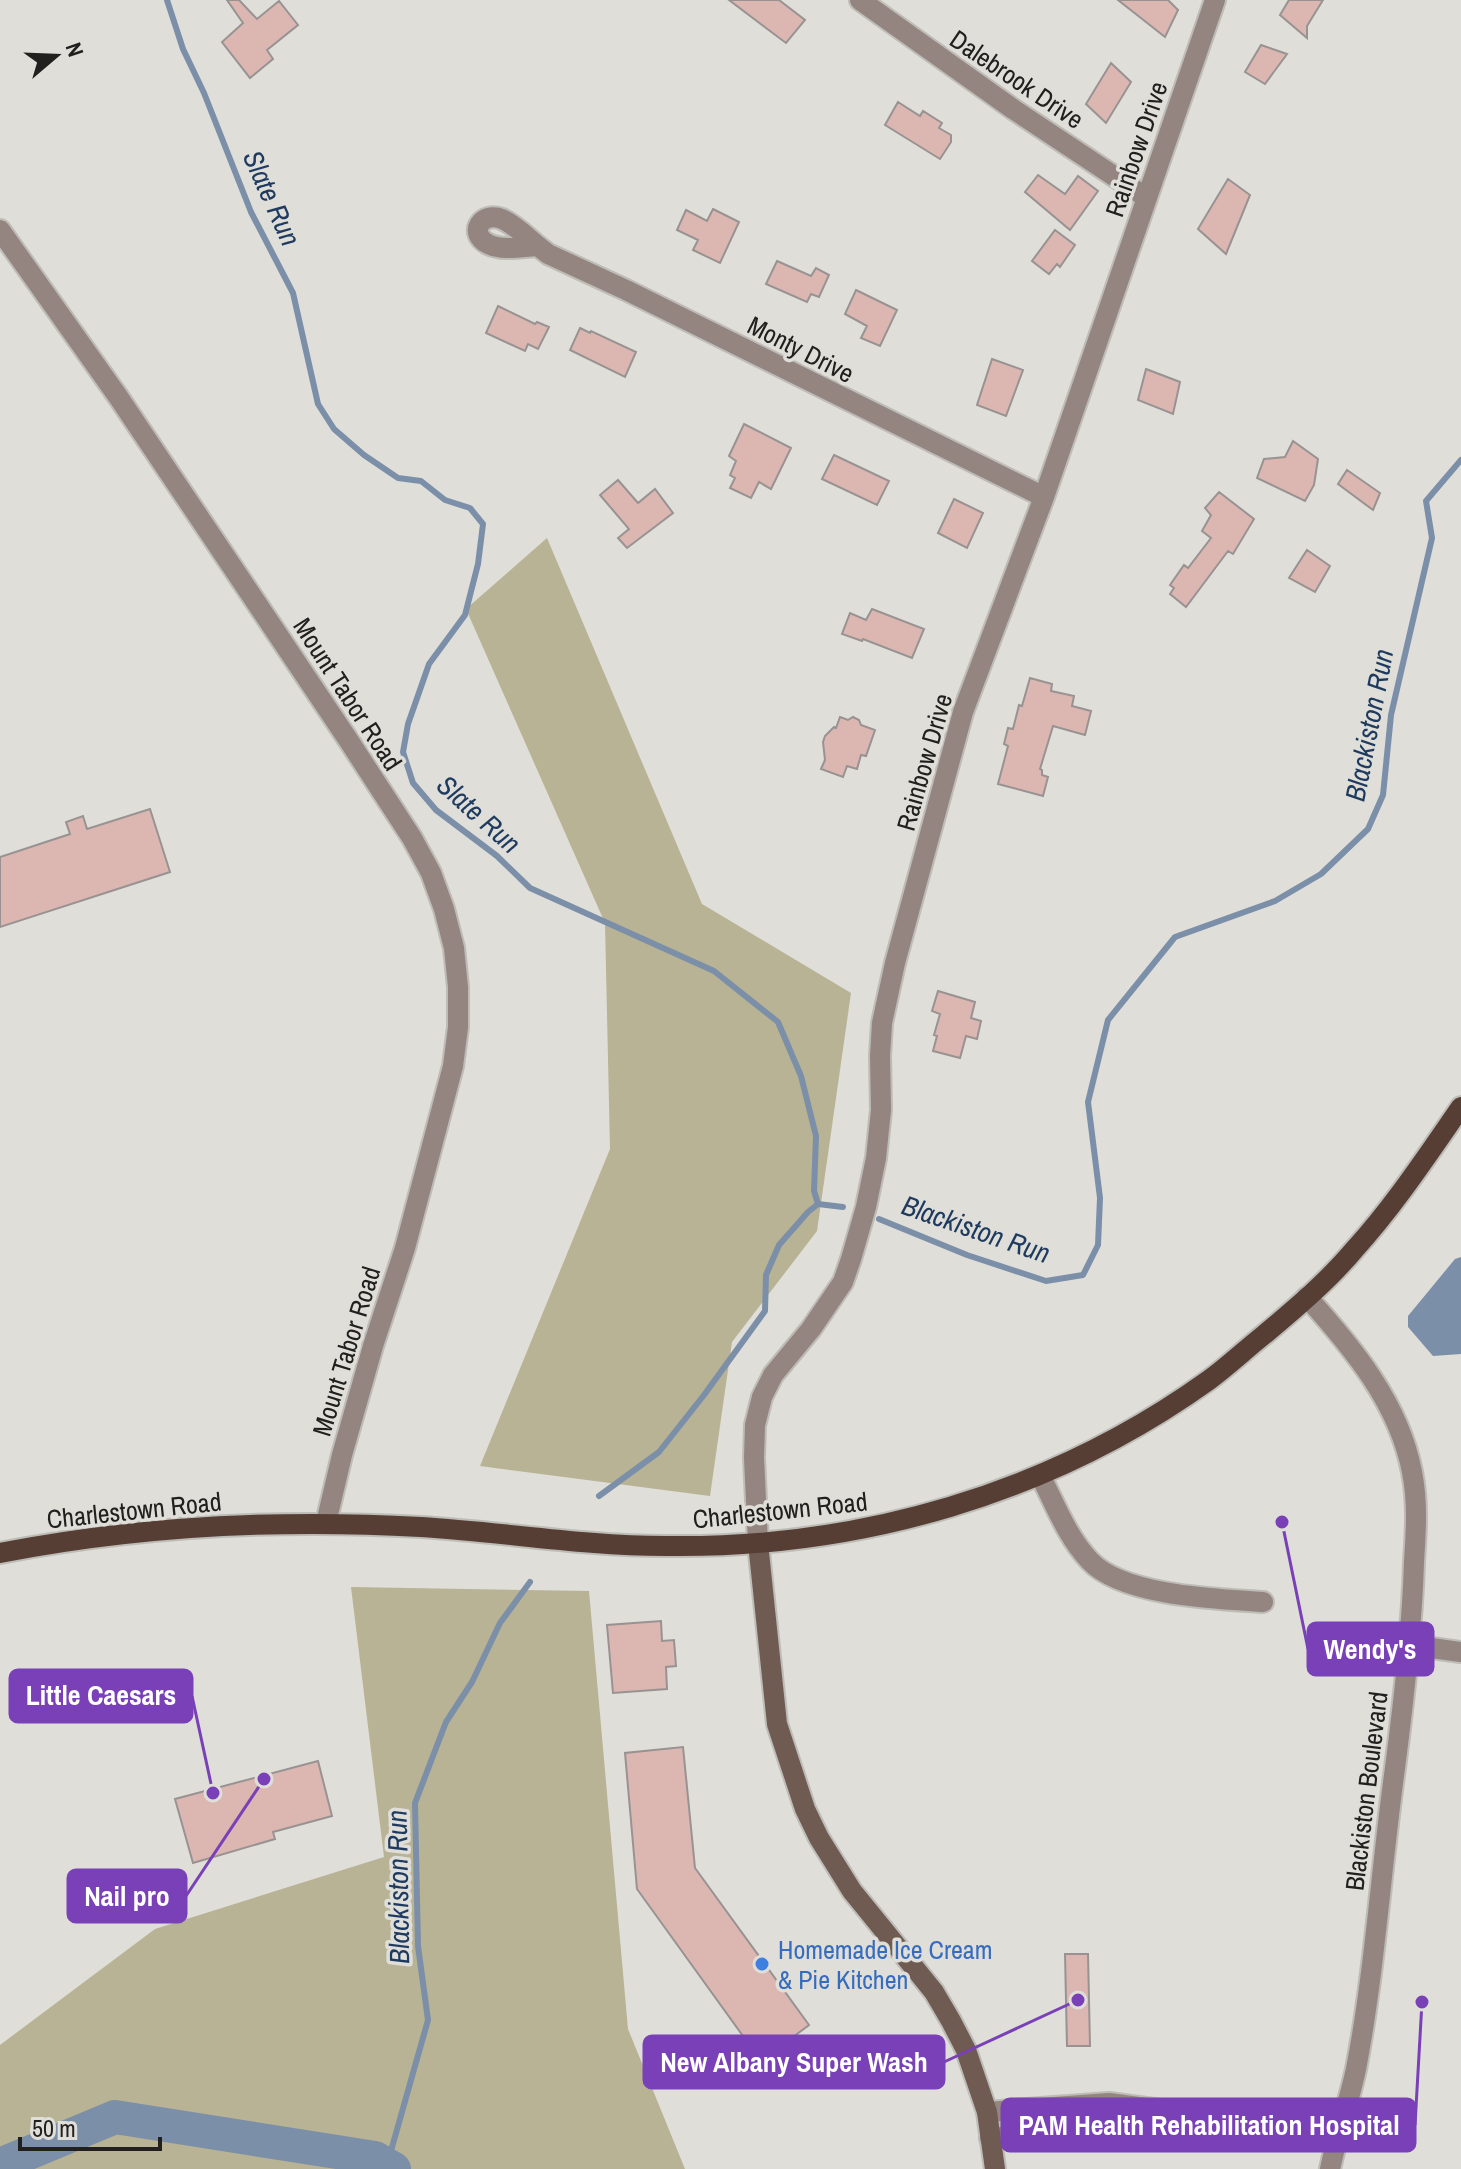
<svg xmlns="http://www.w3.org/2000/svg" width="1461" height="2169" viewBox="0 0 1461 2169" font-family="'Archivo Narrow',sans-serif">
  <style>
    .green { fill: #b8b394 }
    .water { fill: #7c8fa9 }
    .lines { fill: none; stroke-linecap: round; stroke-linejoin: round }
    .stream { stroke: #7c8fa9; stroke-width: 6 }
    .river { stroke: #7c8fa9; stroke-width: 34 }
    .building { fill: #dcb7b1; stroke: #989392; stroke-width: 2 }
    .minor-casing { stroke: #bdbcb7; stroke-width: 24 }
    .tertiary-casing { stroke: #bdbcb7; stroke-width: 24 }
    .secondary-casing { stroke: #bdbcb7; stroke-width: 24 }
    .primary-casing { stroke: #bdbcb7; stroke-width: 24 }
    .minor { stroke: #948580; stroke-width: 20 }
    .tertiary { stroke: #948580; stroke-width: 20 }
    .secondary { stroke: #705b53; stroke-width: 20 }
    .primary { stroke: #573e35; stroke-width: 20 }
    .shop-dot { fill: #3f7fe0; stroke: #dfded9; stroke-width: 3 }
    .labels { text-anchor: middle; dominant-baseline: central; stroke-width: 7; stroke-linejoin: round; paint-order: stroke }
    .street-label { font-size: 26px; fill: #21201e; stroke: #dfded9 }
    .shop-label { font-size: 26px; fill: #366cbe; stroke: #dfded9; text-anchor: start }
    .water-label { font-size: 28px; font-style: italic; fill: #1e3a5f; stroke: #dfded9 }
    .leader { fill: none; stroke: #7940b7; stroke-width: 3 }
    .callout-dot { fill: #7940b7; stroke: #dfded9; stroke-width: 3 }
    .callout { fill: #7940b7; stroke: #7940b7; stroke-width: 3 }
    .callout-label { font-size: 28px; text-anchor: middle; font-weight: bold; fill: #fff }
  </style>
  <rect width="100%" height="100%" fill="#dfded9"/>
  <!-- green -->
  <path class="green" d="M547 538 702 904 851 993 817 1231 732 1342 710 1496 480 1466 610 1149 605 923 466 609Z
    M351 1587 589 1591 628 2029 685 2169H0V2045L155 1929 384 1857Z"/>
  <!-- water -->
  <path class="water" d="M1461 1257V1354L1433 1356 1408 1327V1316L1455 1259Z"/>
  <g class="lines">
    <!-- stream -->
    <path class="stream" d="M167 0 183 49 204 93 251 212 293 293 318 404 334 429 364 455 398 478 421 481 445 500 470 508 483 524 478 564 465 615 429 664 408 724 403 752 413 783 436 810 497 856 530 888 714 971 778 1022 801 1076 816 1136 814 1191 818 1204
      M879 1219 967 1255 1046 1281 1083 1275 1098 1245 1100 1198 1088 1102 1108 1020 1175 937 1275 901 1321 874 1368 829 1383 795 1391 715 1432 538 1426 501 1461 460
      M599 1496 659 1452 704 1395 765 1311 766 1275 779 1245 808 1212 818 1204 843 1207
      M387 2165 428 2020 418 1946 415 1803 446 1722 472 1682 500 1623 530 1582"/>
    <!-- river -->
    <path class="river" d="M0 2165 115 2117 375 2158 394 2169"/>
  </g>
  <!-- building -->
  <path class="building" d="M227 0H239L257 19 279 1 298 25 267 50 273 59 250 78 222 42 243 23Z
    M729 0H779L805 20 786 43Z
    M1118 0H1168L1178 10 1165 37Z
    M1289 0H1323L1307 26V38L1280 15Z
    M1261 45 1287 54 1265 84 1245 72Z
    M1111 63 1131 82 1106 123 1086 104Z
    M898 102 920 116 923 111 942 123 939 128 951 135V142L940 159 885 125Z
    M1038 175 1065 194 1078 176 1098 191 1070 230 1025 192Z
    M1228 179 1250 195 1226 254 1198 229Z
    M713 209 739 222 720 263 693 250 698 240 677 230 686 210 707 221Z
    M1055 230 1075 245 1060 267 1057 264 1049 274 1032 261Z
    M777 261 811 276 816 268 829 275 819 297 811 294 807 302 766 284Z
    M856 290 897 310 880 346 861 338 867 326 845 314Z
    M498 306 535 324 537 322 549 327 538 349 528 344 525 351 486 333Z
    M580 328 590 333 591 331 636 352 625 377 570 350Z
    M992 359 1023 370 1006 416 977 405Z
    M1146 369 1180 382 1173 414 1138 400Z
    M744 424 791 448 771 489 759 482 751 498 730 488 735 478 730 475 736 461 729 456Z
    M1293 441 1318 459 1314 485 1305 501 1257 478 1264 459 1285 457Z
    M834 455 889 481 877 505 822 479Z
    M1347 470 1380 493 1373 510 1338 484Z
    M618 480 638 503 655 489 673 513 627 548 618 538 629 529 600 495Z
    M1219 492 1254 519 1233 554 1228 551 1186 607 1170 594 1174 588 1170 585 1184 565 1188 568 1211 538 1202 531 1211 515 1205 508Z
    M954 499 983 513 967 548 938 533Z
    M1307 550 1330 566 1315 592 1289 578Z
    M872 609 924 629 912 658 863 639 862 641 842 634 850 613 866 620Z
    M1030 678 1052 684 1051 691 1074 696 1072 706 1091 711 1085 735 1053 726 1040 769 1042 770V775L1048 777 1043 796 998 784 1008 746 1004 744 1008 728 1013 729 1019 705 1022 706Z
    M840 717 848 720 853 717 859 720 861 725 875 730 866 756 861 755 857 769 847 766 843 777 821 769 825 760 823 742 825 736 834 727 836 728Z
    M150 809 170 872 0 927V857L70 834 66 822 83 816 87 829Z
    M938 991 975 1002 971 1018 981 1021 977 1039 966 1036 960 1058 933 1051 937 1036 934 1035 940 1014 932 1011Z
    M661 1621 662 1641 674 1640 676 1666 666 1667 667 1689 613 1693 607 1625Z
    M683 1747 695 1868 809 2025 761 2061 637 1889 625 1753Z
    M318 1761 332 1816 273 1832 275 1839 193 1863 175 1799Z
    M1065 1954H1088L1090 2046H1067Z"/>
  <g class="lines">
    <defs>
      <path id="minor" d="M860 0 1013 109 1147 198
        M538 246C527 237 515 225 502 219 482 211 467 233 488 244 502 251 522 247 538 246L548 254 626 290 1044 497
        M1307 1297C1352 1347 1399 1403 1412 1472 1418 1502 1416 1531 1414 1562 1412 1631 1404 1699 1395 1768 1381 1868 1375 1970 1356 2069 1349 2102 1337 2136 1330 2169
        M1040 1475C1055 1504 1067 1537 1090 1561 1123 1596 1217 1599 1263 1602
        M758 1543 754 1458 755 1425 762 1397 773 1375 811 1329 843 1282 851 1259 866 1207 876 1158 881 1110 880 1056 882 1023 895 963 963 712 1044 497 1215 0
        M1410 1645 1461 1652
        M987 2112 1109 2103 1161 2110 1272 2119 1339 2128
        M990 2138 1091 2130 1126 2124 1157 2112"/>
      <path id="tertiary" d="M0 230 119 398 349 741 412 838 431 873 444 909 454 948 458 987V1027L453 1066 405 1248 373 1346 342 1455 326 1523"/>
      <path id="secondary" d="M758 1543 777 1724 805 1809 819 1838 852 1891 934 1992 951 2021 966 2050 987 2112 995 2169"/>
      <path id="primary" d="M0 1553C139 1526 280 1519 421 1527 503 1532 584 1546 665 1546 859 1549 1050 1494 1209 1380 1228 1366 1246 1349 1265 1334 1296 1308 1328 1281 1354 1250 1394 1206 1427 1156 1461 1107"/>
    </defs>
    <!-- minor casing -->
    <use href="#minor" class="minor-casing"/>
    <!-- tertiary casing -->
    <use href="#tertiary" class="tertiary-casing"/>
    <!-- secondary casing -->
    <use href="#secondary" class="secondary-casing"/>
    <!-- primary casing -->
    <use href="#primary" class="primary-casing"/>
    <!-- minor -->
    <use href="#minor" class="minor"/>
    <!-- tertiary -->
    <use href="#tertiary" class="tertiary"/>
    <!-- secondary -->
    <use href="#secondary" class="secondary"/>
    <!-- primary -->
    <use href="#primary" class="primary"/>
  </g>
  <!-- markers -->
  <circle class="shop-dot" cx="762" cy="1964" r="8"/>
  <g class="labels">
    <!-- street labels -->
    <g class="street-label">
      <text transform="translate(1017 79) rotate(34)">Dalebrook Drive</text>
      <text transform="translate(1136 149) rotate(-71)">Rainbow Drive</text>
      <text transform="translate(801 349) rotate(27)">Monty Drive</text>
      <text transform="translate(348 694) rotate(57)">Mount Tabor Road</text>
      <text transform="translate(924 762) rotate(-74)">Rainbow Drive</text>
      <text transform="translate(346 1351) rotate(-73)">Mount Tabor Road</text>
      <text transform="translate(134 1510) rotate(-6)">Charlestown Road</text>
      <text transform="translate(780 1510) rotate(-6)">Charlestown Road</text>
      <text transform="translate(1366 1791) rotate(-83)">Blackiston Boulevard</text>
    </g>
    <!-- shop labels -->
    <g class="shop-label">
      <text x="778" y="1949">Homemade Ice Cream<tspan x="778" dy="30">&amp; Pie Kitchen</tspan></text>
    </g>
    <!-- water labels -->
    <g class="water-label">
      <text transform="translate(272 198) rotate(66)">Slate Run</text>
      <text transform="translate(1369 725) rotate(-79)">Blackiston Run</text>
      <text transform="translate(479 814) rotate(42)">Slate Run</text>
      <text transform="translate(976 1229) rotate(19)">Blackiston Run</text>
      <text transform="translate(398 1887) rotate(-91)">Blackiston Run</text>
    </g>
  </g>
  <!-- callouts -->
  <path class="leader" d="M1282 1522L1308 1649M213 1793L192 1696M264 1779L186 1896M1078 2000L944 2062M1422 2002L1415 2125"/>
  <g class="callout-dot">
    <circle cx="1282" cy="1522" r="8"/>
    <circle cx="213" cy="1793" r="8"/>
    <circle cx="264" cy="1779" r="8"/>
    <circle cx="1078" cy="2000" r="8"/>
    <circle cx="1422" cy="2002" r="8"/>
  </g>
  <g class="callout">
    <rect x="1308" y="1623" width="125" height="52" rx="8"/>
    <rect x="10" y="1670" width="182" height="52" rx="8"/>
    <rect x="68" y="1870" width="118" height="52" rx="8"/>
    <rect x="644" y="2036" width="300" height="52" rx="8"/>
    <rect x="1002" y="2099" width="413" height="52" rx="8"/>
  </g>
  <g class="callout-label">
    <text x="1370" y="1659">Wendy's</text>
    <text x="101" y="1705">Little Caesars</text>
    <text x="127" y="1906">Nail pro</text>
    <text x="794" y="2072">New Albany Super Wash</text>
    <text x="1209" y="2135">PAM Health Rehabilitation Hospital</text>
  </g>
  <!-- north arrow -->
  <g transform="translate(56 56) rotate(71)" stroke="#dfded9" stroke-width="6" paint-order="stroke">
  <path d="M0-6L14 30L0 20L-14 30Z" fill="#21201e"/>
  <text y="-12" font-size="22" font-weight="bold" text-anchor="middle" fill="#21201e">N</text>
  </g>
  <!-- scale -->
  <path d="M20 2137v12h140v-12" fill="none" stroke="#21201e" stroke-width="4"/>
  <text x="32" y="2137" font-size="24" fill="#21201e" stroke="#dfded9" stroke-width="6" paint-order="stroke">50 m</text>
</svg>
